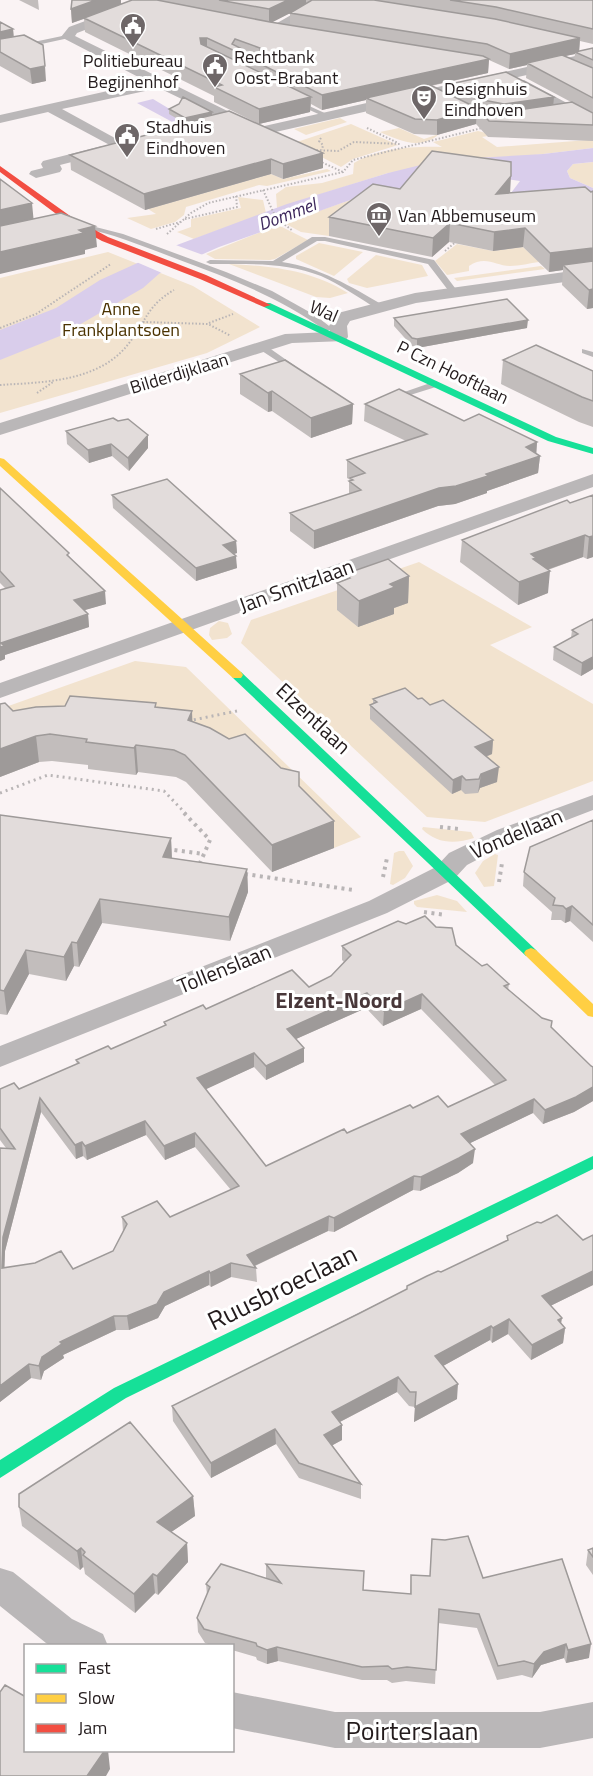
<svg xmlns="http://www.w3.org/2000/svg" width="593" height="1776" viewBox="0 0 593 1776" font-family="'Titillium Web',sans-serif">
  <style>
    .green { fill: #f2e3cf }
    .water { fill: #d9cdeb }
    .pier { fill: #faf3f4 }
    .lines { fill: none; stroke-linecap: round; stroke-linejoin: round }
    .path-far2 { stroke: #b9b5b6; stroke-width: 2; stroke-dasharray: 1.5 2; stroke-linecap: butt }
    .path-far1 { stroke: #b9b5b6; stroke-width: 3; stroke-dasharray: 2 4; stroke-linecap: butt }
    .path { stroke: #b9b5b6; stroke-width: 4; stroke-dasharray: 3 4.5; stroke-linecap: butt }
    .lane { fill: #bab7b8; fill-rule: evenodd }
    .street { fill: #bab7b8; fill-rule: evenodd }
    .fast { fill: #16e098; fill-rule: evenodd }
    .slow { fill: #ffcf43; fill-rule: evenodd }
    .jam { fill: #f24e42; fill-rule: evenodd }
    .wall { fill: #c2bdbc; fill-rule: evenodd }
    .shaded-wall { fill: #9e9a99 }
    .building { fill: #e2dcdb; stroke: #9e9a99; stroke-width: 1.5; fill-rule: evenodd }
    .labels { text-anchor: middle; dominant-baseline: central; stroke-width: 6; stroke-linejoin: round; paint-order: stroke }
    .far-poi-label { font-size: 18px; fill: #231b1c; stroke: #fff; text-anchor: start }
    .far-water-label { font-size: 18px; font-style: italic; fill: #3c275b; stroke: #fff }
    .far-park-label { font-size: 18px; fill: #4a3200; stroke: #fff }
    .far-street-label { font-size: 18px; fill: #231b1c; stroke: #fff }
    .street-label { font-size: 21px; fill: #231b1c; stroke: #fff }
    .neighbourhood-label { font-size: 22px; font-weight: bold; fill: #483739; stroke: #fff }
    .near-street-label { font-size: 26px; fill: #231b1c; stroke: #fff }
  </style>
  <rect width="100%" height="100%" fill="#faf3f4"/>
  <!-- green -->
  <path class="green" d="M340 118 347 122 306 135 294 129Z
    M351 124 398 145 353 159 341 167 294 143Z
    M399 128 424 139 439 134C421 151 398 140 380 132Z
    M478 131 494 135 482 137 497 147 588 140H593V148L388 173 277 208 276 194 286 187 322 183 353 174 354 163C378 148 414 146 442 147L433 142Z
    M593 162V188L570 178 567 171 573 164Z
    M327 169 331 171 267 186 259 185 186 207 184 215 175 222 151 229 127 218 156 214 148 209 271 174 283 179Z
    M238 197 263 200 266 213 194 239 177 232 191 227V219L241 208Z
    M375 198 329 236 301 232 284 223 353 199Z
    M278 225 308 240 275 259 270 260 215 259 206 254Z
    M319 243 363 252 334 276 296 259V256Z
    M457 244 493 251 523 247 539 262C530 263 520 266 510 266 495 266 486 255 469 266V271L447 275 435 261Z
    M108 252 193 286 260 327 207 353 0 413V278Z
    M376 255 422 265 428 276 367 288 349 283 347 279Z
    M229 264C272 266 311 270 348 293L330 298 316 297Z
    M541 266 545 269 457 281 454 278Z
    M419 562 532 627 490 645 593 704V781L485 822 427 817 241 643 251 620Z
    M219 621 228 623 232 634 227 638 212 640 209 635 210 628Z
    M135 661 186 667 361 837 334 848 246 760 72 722 0 709Z
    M423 827 471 832 474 838C455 844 437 844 422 829Z
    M399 851H404L413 866 405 878 393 885 390 884 394 853Z
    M495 854 498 855 494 886 484 887 475 873 483 861Z
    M437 895 457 901 467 912 417 907 414 904V901Z"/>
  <!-- water -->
  <path class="water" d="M153 99 173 111 200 120 178 125 137 103Z
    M593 148V162L573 164 567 171 570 178 593 188V201L484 229 520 181 432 169 402 204 375 198 353 199 219 247 160 273 143 288 60 336 0 360V330L56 308 100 280 177 245 287 204 388 173 441 160 543 154Z"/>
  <!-- pier -->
  <path class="pier" d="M173 244 203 255 162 273 134 261Z"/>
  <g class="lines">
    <!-- path-far2 -->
    <path class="path-far2" d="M367 128 398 143
      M321 138 319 141 323 145 322 150
      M313 150 338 151 354 142 400 144
      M319 161 343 172
      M263 190 276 218 293 231
      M185 219 237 207 236 195
      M156 229 180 222
      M167 234 191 213 208 203 343 172 353 160 482 128
      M445 251 458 240
      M143 322 208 324 231 336
      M209 323 233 314
      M0 328 36 314 111 264
      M0 385C46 382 100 382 130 342 146 320 149 304 174 290
      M37 393 53 382"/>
    <!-- path-far1 -->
    <path class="path-far1" d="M188 721 237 711
      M0 793 48 775 164 791 186 814"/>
    <!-- path -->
    <path class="path" d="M184 813 210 840 204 854
      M440 827 459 829
      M167 849 204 854 199 865
      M245 874 353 890
      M383 877 387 858
      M499 882 502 863
      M424 912 446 915"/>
    <!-- lane -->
    <path class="lane" d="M67 35 69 38 0 53V49Z
      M296 100 329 115 330 116 325 117 294 103 293 102Z
      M80 223 123 234 226 272 272 291 313 314 344 315 348 317 344 319H320L333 329 326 331C281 298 229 278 177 259 145 247 114 234 80 227Z
      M312 237H325L434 260 458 292 451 294 428 264 325 241H317L282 262C321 268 350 286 383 305V309H377C358 297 341 285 321 276 286 262 247 264 210 264L206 262 210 260 273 261Z
      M259 345H265L295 366 288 368 259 349Z
      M582 349 593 352V357L582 353Z
      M436 381 440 384 439 386 391 401 387 398Z"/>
    <!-- street -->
    <path class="street" d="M305 7 311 11 309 14 275 33H267L265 30Z
      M115 10 121 14 119 17 77 33 75 36 260 127 593 52V60L258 136 159 88 62 109 124 143 126 146 124 149 119 150 48 112 0 123V115L148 82 61 37 69 27Z
      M524 80 593 117V127L519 87 517 84Z
      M102 146 109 150 107 153 60 165 62 169 60 172 36 178 29 174 31 171 43 168 41 164 43 161Z
      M593 268V278L416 303 350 321 347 326 348 337 345 341 292 343 0 435V423L285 334 330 332 329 326 338 313 415 293Z
      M593 474V487L0 698V683Z
      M593 795V810L515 840 467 865 454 879 387 913 0 1067V1046L369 901 436 867 449 853 497 830Z
      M0 1568 13 1572 72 1619 103 1634 108 1646H51L46 1643 0 1606Z
      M232 1692 335 1712H540L593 1702V1738L540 1748H335L232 1728Z"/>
    <!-- fast -->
    <path class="fast" d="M264 303H270L556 437 593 448V454L548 441 264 307Z
      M237 671 241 672 536 950 538 953 536 956H526L233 678 231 675 233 672Z
      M593 1156V1169L126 1398 0 1478V1460L114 1388Z"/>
    <!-- slow -->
    <path class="slow" d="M0 458 4 459 241 672 243 675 241 678H233L0 466Z
      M531 948 536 950 593 1004V1017L588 1016 526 956 524 953 526 950Z"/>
    <!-- jam -->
    <path class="jam" d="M0 166 73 218 108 237 206 275 271 305 264 307 200 279 102 241 67 222 0 172Z"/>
  </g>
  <!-- wall -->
  <path class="wall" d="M19 0H38L39 10Z
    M72 0H121V4L132 0H593V44L580 41 579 51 593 48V141L488 137 476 124 437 135 414 134 366 113V100L322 110 311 104 310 112 259 124 214 102V96L85 32 84 19 72 23 71 9ZM290 13V25L271 22 288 14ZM575 54 574 60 564 56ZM244 56 247 57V66L244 65ZM489 60 509 69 527 65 526 78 571 102 553 105 450 84V95L431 86 488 73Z
    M0 22 13 29 14 37 46 81 32 84 0 66Z
    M169 109 212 115 323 153V168L283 179 271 174 145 210 71 170 70 155 200 121V120L186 124 169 114Z
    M585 187 593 308 587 309 562 285 563 270 549 272 523 247 493 251 449 242 432 257 329 236V217L400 189 510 193Z
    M394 318 527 328 417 348 412 346 394 326Z
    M503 360 593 371V427L579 422 501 384Z
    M240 374 353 404 352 424 311 438 272 411 268 412 240 394Z
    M365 404 464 421 537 442 536 454 540 456 538 473 487 491V493L455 504 438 506 314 549 290 531V513L349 494V481L350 480 347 478V460L406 441 364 421Z
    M118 421 148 435V448L129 471 112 456 89 463 67 444 66 431Z
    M0 488 69 556 106 604 84 610 88 614 89 627 5 655V659L0 661 6 589 0 583Z
    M112 495 236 541 237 553 234 554 237 568 196 581 113 508Z
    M593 495V557L587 559 583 557 548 570V593L518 605 460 562 462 540Z
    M345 574 409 576 408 603 394 608V614L358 627 337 610V583L344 580Z
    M593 619V669L581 676 553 660 554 647 571 638 572 630Z
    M373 699H418L430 705 493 740 492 754 486 757 497 782 480 788 478 793 465 794 461 790 452 794 370 719V705L373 704Z
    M156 703V707L192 722 299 786 334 821V848L272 872 186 782 176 777 138 772 136 775 88 769V765L52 761 39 762 0 777V704L13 711Z
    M0 815 171 838 172 858 247 869 248 892 230 941 102 923 79 967 74 966 66 981 29 974 7 1015 0 1014Z
    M593 820V942L570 921 565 923 561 920H551L552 912 523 886 524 872Z
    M456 945 482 966 509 984 508 990 551 1028 591 1066 593 1067V1101L574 1112 543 1124 533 1113 470 1143 473 1163 458 1173 420 1191 413 1190 334 1232 328 1231 255 1266 256 1268 257 1282 231 1277 211 1287 209 1285 165 1306 158 1318 129 1330H116L63 1355 64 1358 44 1371 41 1380 31 1378 0 1402 6 1148 0 1140V1089H19L77 1064 76 1060 111 1049 165 1026 164 1022 206 1009 309 987 331 976 344 962 342 960V946ZM366 1008 383 1026 421 1009 495 1085 448 1107 413 1108 347 1133 266 1166 205 1089 254 1067 266 1080 304 1062V1048L296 1039ZM41 1112 76 1159 83 1156 87 1160 146 1135 165 1160 195 1147 231 1190 170 1217H122L123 1232 113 1251 73 1269 4 1268 5 1251Z
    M593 1235V1285L550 1306 561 1323 565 1328 563 1343 531 1360 508 1334 492 1343 490 1340 443 1366 457 1399 414 1422 415 1407 409 1406 397 1392 340 1422 342 1425V1440L332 1445 361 1484V1499L299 1478 276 1444 211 1478 173 1421 172 1406 441 1272 507 1241V1236L583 1240Z
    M193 1496 195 1516 171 1532 187 1543 188 1562 158 1595 155 1593 135 1613 85 1574 84 1568 83 1567 80 1570 22 1526 19 1507Z
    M432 1539 589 1658 566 1663 564 1658 541 1665 532 1678 522 1675 497 1680 477 1628 438 1623 435 1684 406 1681 392 1683 387 1680H362L278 1661 267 1664 257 1660 256 1657 232 1650V1646H215L205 1643 198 1632 197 1618 207 1595 206 1584 266 1578V1564L363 1590 410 1594 411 1575 430 1576Z
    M593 1548V1575L586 1565 588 1550Z"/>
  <!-- shaded-wall -->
  <path class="shaded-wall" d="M96 0H121V5L72 23 71 9Z
    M288 0H306V5L269 24V9Z
    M13 29 14 44 0 47V32Z
    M200 38H207V52H200Z
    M580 38 579 53 575 52V54L529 64 527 63V65L509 69 510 54Z
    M244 50V65L237 67V52Z
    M489 59 488 73 369 99 366 98V100L322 110V95Z
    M45 66 46 81 32 84 30 69Z
    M311 97 310 112 259 124V109Z
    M554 97 553 108 503 115 504 104Z
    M477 108 476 124 437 135V120Z
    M212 112 213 117 200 118V120L186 124 185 118Z
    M323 153V168L283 179V164Z
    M271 159V174L145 210 144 194Z
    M511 176 510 194H496Z
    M32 203 34 224 0 232V210Z
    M450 223 449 242 432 257 433 238Z
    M95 226 97 247 85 250V254L0 274V252Z
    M525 228 523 247 493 251 494 232Z
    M593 248V266L563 265V270L549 272 550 253Z
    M593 289V308L587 309 589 290Z
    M528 320 527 328 417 348V339Z
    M272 391V411L268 412V393Z
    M353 404 352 424 311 438V418Z
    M148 435V448L129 471 128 458Z
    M537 442 536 458 540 456 538 473 487 491V493L455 504 438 506 314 549V531L439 488 486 474 526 447Z
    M111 444 112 456 89 463 88 450Z
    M585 535 583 557 535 574 550 571 548 593 518 605 519 582 531 554Z
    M593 536V557L587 559 589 537Z
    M236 541 237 553 224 557 223 545Z
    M236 556 237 568 196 581V568Z
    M409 576 408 603 394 608V614L358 627 359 601 390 584Z
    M105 591 106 604 75 613 74 600Z
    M88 614 89 627 5 655V659L0 661V647L1 643Z
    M593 657V669L581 676 582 663Z
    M192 711 193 738 188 720Z
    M36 736 39 762 0 777V749Z
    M493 740 492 754 474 761 475 747Z
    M136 745 138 772 136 775 134 748Z
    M499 767 497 782 480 788 478 793 481 774Z
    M462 776 461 790 452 794 453 780Z
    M334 821V848L272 872V845Z
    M171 838 172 862 163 857Z
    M247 869 248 892 230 941 229 917Z
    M100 899 102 923 79 967 77 943Z
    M572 906 570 921 565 923 566 909Z
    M72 942 74 966 66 981 64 957Z
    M26 950 29 974 7 1015 4 991Z
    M367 993 366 1008 287 1043V1029Z
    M422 994 421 1009 383 1026 384 1011Z
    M304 1048V1062L266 1080V1066Z
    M254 1053V1067L198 1093 197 1078Z
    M593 1087V1101L574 1112 543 1124 545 1110Z
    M40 1098 41 1112 5 1251 4 1283 2 1268 3 1237Z
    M534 1099 533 1113 460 1148 461 1134Z
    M145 1121 146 1135 87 1160 85 1146Z
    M195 1133V1147L165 1160 164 1146Z
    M82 1142 83 1156 76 1159 75 1145Z
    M475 1149 473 1163 458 1173 420 1191 421 1177Z
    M414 1176 413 1190 334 1232V1218Z
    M329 1216 328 1231 252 1267 247 1255Z
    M231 1263V1277L211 1287 210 1273Z
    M209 1271V1285L165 1306 158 1318 129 1330 127 1316 164 1292Z
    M593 1271V1285L540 1311 542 1296Z
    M114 1316 116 1330 63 1355 64 1358 44 1371 41 1380 39 1366 42 1357 60 1342Z
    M562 1318 560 1330 565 1328 563 1343 531 1360 532 1345 558 1320Z
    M509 1319 508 1334 492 1343 493 1328Z
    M491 1326 490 1340 434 1371 435 1356Z
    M29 1364 31 1378 0 1402V1386Z
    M398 1377 397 1392 332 1426V1412Z
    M458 1384 457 1399 414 1422 415 1407Z
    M342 1425V1440L324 1450V1435Z
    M275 1429 276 1444 211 1478V1463Z
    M193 1496 195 1516 158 1541 157 1522Z
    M187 1543 188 1562 158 1595 157 1576Z
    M81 1548 83 1567 80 1570 77 1551Z
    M153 1574 155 1593 135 1613 134 1594Z
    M566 1644 564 1658 541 1665 532 1678 534 1664 544 1652Z
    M591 1644 589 1658 566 1663 568 1650Z
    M277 1647 278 1661 267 1664V1650Z
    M105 1750H108L110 1769 106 1776H87Z"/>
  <!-- building -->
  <path class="building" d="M72 0H96L71 9Z
    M132 0H157L270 22 483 56 489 59 322 95 247 57 261 53 260 48 235 39 232 44 244 50 237 52 207 38H200L201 44 311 97 259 109 214 87 222 85 84 18Z
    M219 0H288L269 9Z
    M312 0H374L495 19 580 38 510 54 487 44 290 13Z
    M450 0H593V29L496 7Z
    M0 22 13 29 0 32Z
    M24 35 43 45 45 66 30 69 0 52V39Z
    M593 48V60L575 52Z
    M562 55 593 68V98L527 63Z
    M506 72 554 97 504 104 483 100 450 84Z
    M428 84 473 106 504 112 572 102 593 113V125L489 121 477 108 437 120 415 119 366 98Z
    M183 97 212 112 185 118 169 109 179 104Z
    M229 111 323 153 283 164 271 159 144 194 70 155 204 120 200 118Z
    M432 151 511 162V176L496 194 585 187 591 192 593 191V248L550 253 525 228 494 232 450 223 433 238 329 217 373 184 400 189Z
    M0 179 32 203 0 210Z
    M61 213 95 226 79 230 84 233 0 252V226Z
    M593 261V289L589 290 563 265Z
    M507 299 528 320 417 339 412 338 394 318Z
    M536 345 593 371V401L582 397 503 360Z
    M285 360 353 404 311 418 272 391 268 393 240 374Z
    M399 389 464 421 479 414 537 442 526 447 540 456 486 474 488 476 456 486 439 488 314 531 290 513 361 490 349 481 353 480 350 478 365 473 347 460 427 434 365 404Z
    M113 418 118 421 128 419 148 435 128 458 111 444 88 450 66 431Z
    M167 479 236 541 223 545 236 556 196 568 112 495Z
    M0 488 69 553 67 555 105 591 74 600 88 614 1 643 4 646 0 647V590L14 586 0 571Z
    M593 495V536L589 537 585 535 531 554 536 558 533 559 550 571 519 582 462 540 567 500 570 503Z
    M388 559 409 576 390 584 395 587 359 601 337 583 350 578 345 574Z
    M593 619V657L582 663 554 647 578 634 572 630Z
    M405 688 418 699 422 698 430 705 443 700 493 740 475 747 499 767 481 774 479 779 466 780 462 776 453 780 370 705 377 702 373 699Z
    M70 696 156 703 155 707 192 711 188 720 210 728 229 739 245 734 281 768 299 772V786L334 821 272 845 185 755 174 750 136 745 134 748 86 742 87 739 50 734 36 736 0 749V704L5 703 13 711 36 707 65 706Z
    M0 815 171 838 163 857 247 869 229 917 100 899 77 943 72 942 64 957 26 950 4 991 0 990Z
    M593 820V925L572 906 566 909 563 906 553 905 555 898 524 872 530 847Z
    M425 916 436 927 452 928 456 945 482 966 487 964 509 984 504 986 542 1018 552 1021 551 1027 591 1066 593 1067V1087L576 1097 545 1110 534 1099 461 1134 475 1149 459 1158 421 1177 414 1176 334 1218 329 1216 247 1255 256 1268 231 1263 210 1273 209 1271 164 1292 157 1304 127 1316H114L60 1342 62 1344 42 1357 39 1366 29 1364 0 1386V1148L15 1149 0 1128V1089L14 1083 19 1089 79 1063 76 1060 108 1046 111 1049 166 1025 164 1022 203 1005 206 1009 292 970 309 987 331 976 351 955 342 946 398 921 406 924ZM367 993 384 1011 422 994 506 1080 448 1107 438 1096 413 1108 410 1105 347 1133 344 1129 266 1166 197 1078 254 1053 266 1066 304 1048 287 1029ZM40 1098 75 1145 82 1142 85 1146 145 1121 164 1146 195 1133 239 1186 170 1217 157 1201 122 1217 127 1224 113 1251 73 1269 61 1251 35 1263 2 1268 3 1237Z
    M557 1215 583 1240 593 1235V1271L542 1296 562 1318 558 1320 565 1328 532 1345 509 1319 493 1328 491 1326 435 1356 458 1384 415 1407 416 1392H410L398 1377 332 1412 342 1425 324 1435 361 1484 299 1463 275 1429 211 1463 172 1406 358 1314 407 1289V1286L427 1276 438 1271 441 1272 508 1240 507 1236 537 1222 541 1223Z
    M130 1422 193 1496 157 1522 187 1543 157 1576 153 1574 134 1594 83 1555 85 1552 81 1548 77 1551 19 1507V1494Z
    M468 1536 483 1578 562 1559 591 1644 568 1650 566 1644 544 1652 534 1664 524 1661 498 1666 479 1614 439 1609 436 1670 407 1667 392 1669 388 1666 362 1667 277 1647 267 1650 257 1646 256 1643 204 1629 197 1618 210 1587 206 1584 221 1564 281 1583 266 1564 364 1571 363 1590 411 1594V1575L430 1576 432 1539 445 1540Z
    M593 1548V1557L588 1550Z
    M5 1685 26 1697V1750H105L87 1776H0V1692Z"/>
  <!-- icons -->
  <defs>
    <symbol id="civic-pin" viewBox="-11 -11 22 30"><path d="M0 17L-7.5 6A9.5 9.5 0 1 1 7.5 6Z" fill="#6e6768" stroke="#fff"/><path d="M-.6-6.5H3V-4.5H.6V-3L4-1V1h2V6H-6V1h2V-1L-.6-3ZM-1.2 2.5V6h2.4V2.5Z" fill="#fff"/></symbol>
    <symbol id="theatre-pin" viewBox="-11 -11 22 30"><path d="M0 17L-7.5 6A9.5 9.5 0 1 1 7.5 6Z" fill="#6e6768" stroke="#fff"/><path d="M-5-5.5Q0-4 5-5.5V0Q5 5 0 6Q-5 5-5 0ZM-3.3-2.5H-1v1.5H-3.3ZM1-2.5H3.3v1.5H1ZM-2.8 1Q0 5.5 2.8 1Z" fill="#fff"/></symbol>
    <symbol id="museum-pin" viewBox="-11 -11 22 30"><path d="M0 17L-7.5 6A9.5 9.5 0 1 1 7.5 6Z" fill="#6e6768" stroke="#fff"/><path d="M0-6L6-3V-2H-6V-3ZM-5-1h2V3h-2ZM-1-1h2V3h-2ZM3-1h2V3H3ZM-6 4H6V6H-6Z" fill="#fff"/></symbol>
  </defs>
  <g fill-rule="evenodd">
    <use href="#civic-pin" x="118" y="11" width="30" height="40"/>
    <use href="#civic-pin" x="200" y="51" width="30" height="40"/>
    <use href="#theatre-pin" x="409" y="83" width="30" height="40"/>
    <use href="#civic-pin" x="112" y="121" width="30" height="40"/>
    <use href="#museum-pin" x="364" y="200" width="30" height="40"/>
  </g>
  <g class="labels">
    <!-- far-poi labels -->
    <g class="far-poi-label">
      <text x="234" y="56">Rechtbank<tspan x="234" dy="21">Oost-Brabant</tspan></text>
      <text x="133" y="60" text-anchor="middle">Politiebureau<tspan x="133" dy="21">Begijnenhof</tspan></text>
      <text x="444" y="88">Designhuis<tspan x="444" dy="21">Eindhoven</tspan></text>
      <text x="146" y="126">Stadhuis<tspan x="146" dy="21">Eindhoven</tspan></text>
      <text x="398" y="215">Van Abbemuseum</text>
    </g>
    <!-- far-water labels -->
    <g class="far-water-label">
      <text transform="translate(287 214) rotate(-21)">Dommel</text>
    </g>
    <!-- far-park labels -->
    <g class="far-park-label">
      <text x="121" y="308">Anne<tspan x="121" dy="21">Frankplantsoen</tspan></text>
    </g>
    <!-- far-street labels -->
    <g class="far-street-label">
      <text transform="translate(324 311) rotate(23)">Wal</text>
      <text transform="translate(453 372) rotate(26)">P Czn Hooftlaan</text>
      <text transform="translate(179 373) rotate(-17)">Bilderdijklaan</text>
    </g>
    <!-- street labels -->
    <g class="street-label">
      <text transform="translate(296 585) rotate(-20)">Jan Smitzlaan</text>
      <text transform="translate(314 718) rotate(43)">Elzentlaan</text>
      <text transform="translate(516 833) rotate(-23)">Vondellaan</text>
      <text transform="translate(224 968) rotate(-22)">Tollenslaan</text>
    </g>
    <!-- neighbourhood labels -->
    <g class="neighbourhood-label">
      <text x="339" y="1000">Elzent-Noord</text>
    </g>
    <!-- near-street labels -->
    <g class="near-street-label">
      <text transform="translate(282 1287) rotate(-26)">Ruusbroeclaan</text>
      <text x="412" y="1730">Poirterslaan</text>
    </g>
  </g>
  <!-- legend -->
  <rect x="24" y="1644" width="210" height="108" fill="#ffffff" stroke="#a7a4a4" stroke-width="1.5"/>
  <rect x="36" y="1664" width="30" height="9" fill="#16e098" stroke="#a7a4a4" stroke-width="1.5"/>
  <text x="78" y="1674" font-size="18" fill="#231b1c">Fast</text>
  <rect x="36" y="1694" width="30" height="9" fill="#ffcf43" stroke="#a7a4a4" stroke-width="1.5"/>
  <text x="78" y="1704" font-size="18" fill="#231b1c">Slow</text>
  <rect x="36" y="1724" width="30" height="9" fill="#f24e42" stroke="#a7a4a4" stroke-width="1.5"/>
  <text x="78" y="1734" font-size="18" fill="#231b1c">Jam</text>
</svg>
